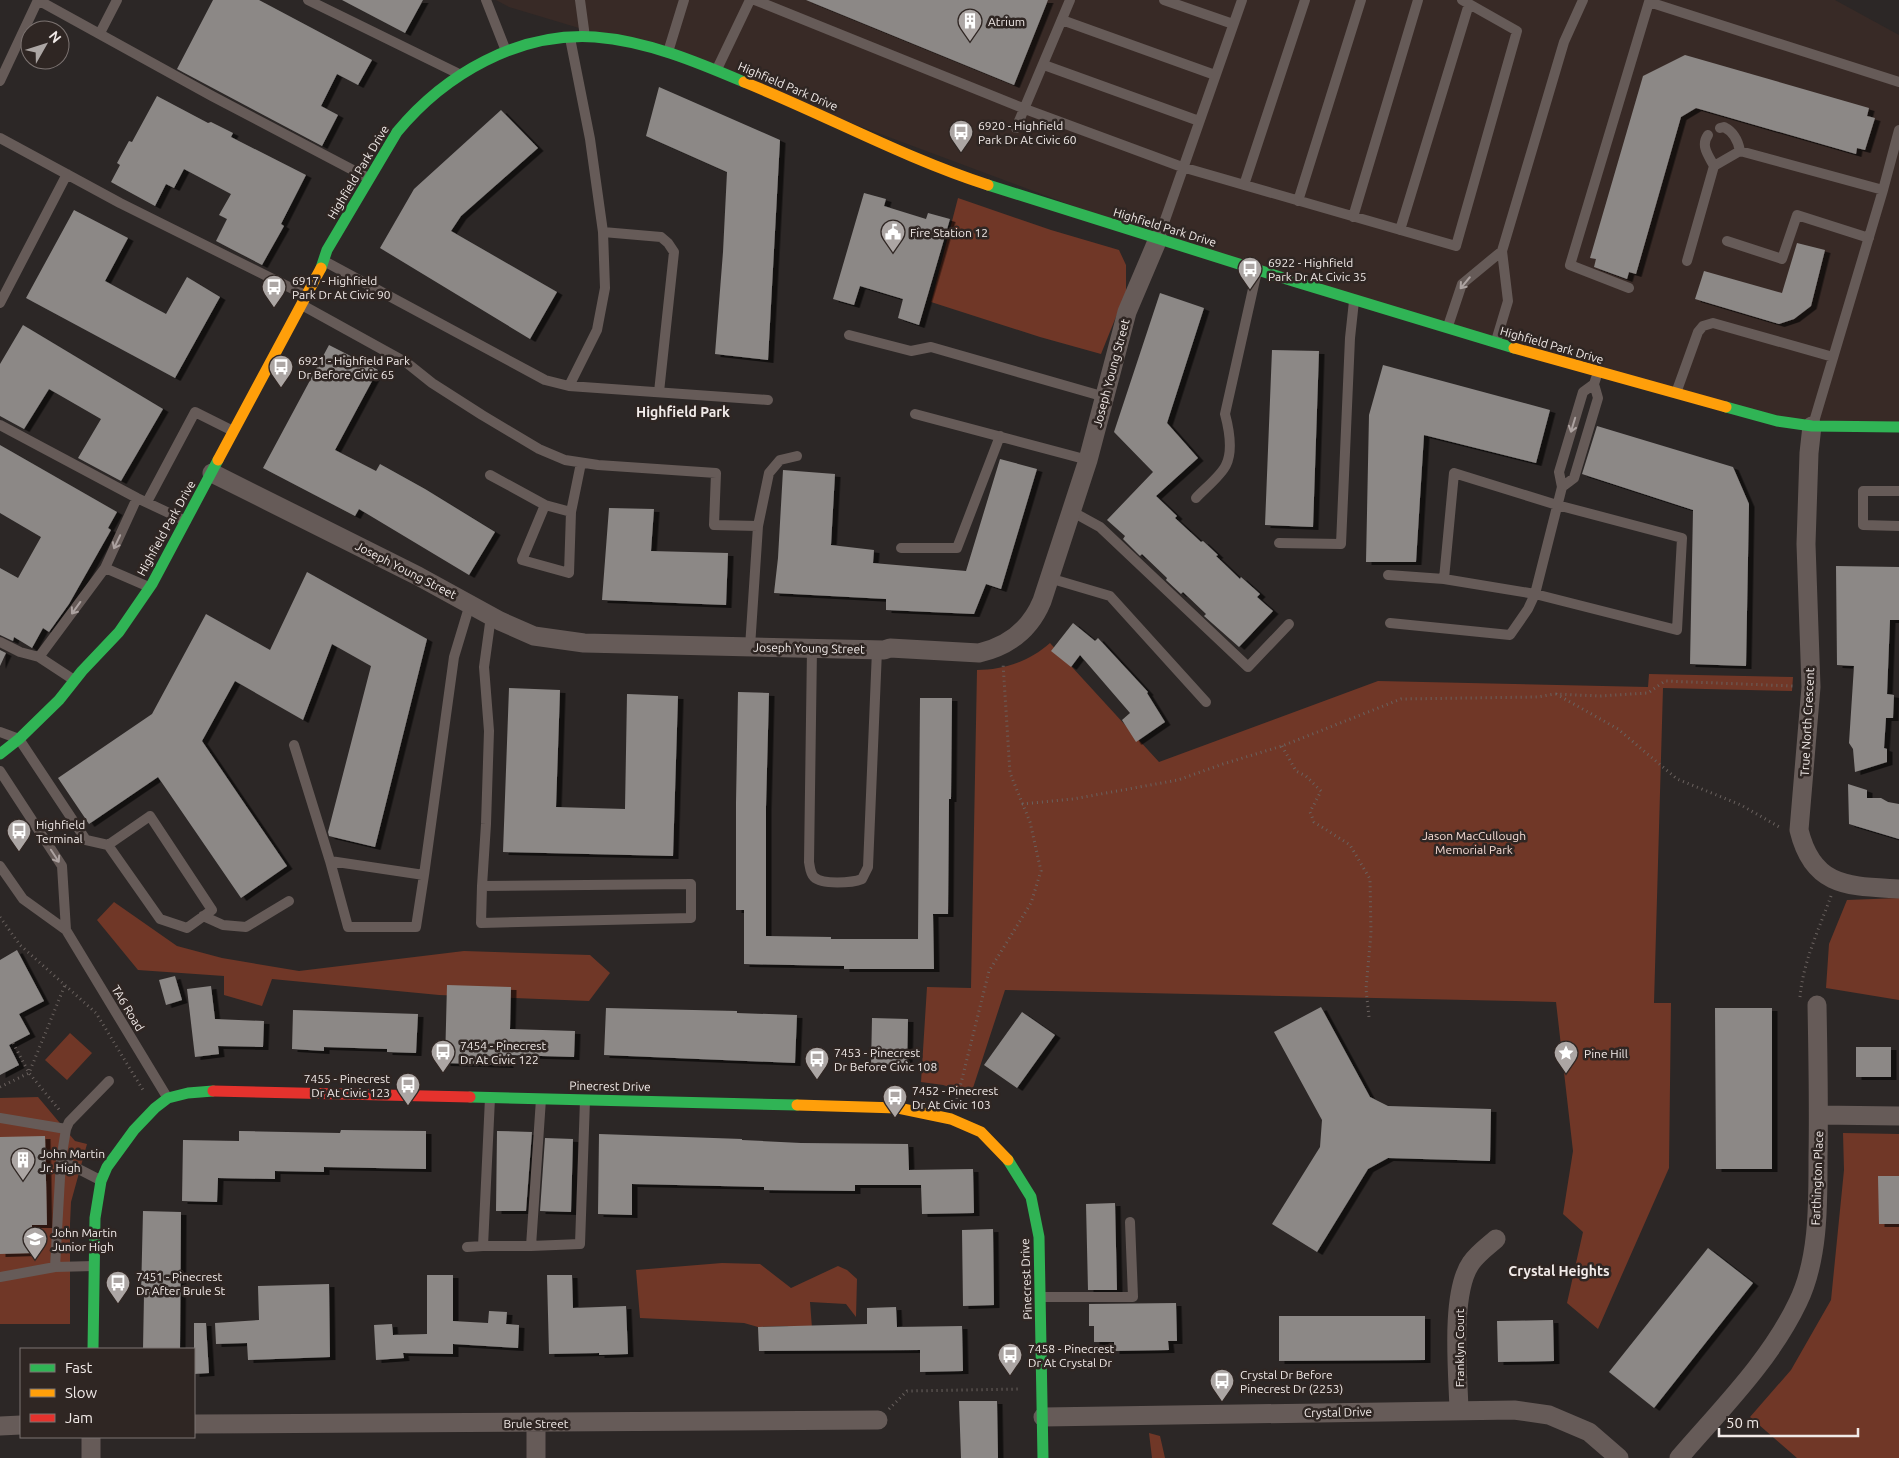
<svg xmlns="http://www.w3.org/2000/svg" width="1899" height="1458" viewBox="0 0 1899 1458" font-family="Ubuntu,sans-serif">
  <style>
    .built { fill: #382a26 }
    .green { fill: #703727 }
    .building { fill: #8c8886; filter: url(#shadow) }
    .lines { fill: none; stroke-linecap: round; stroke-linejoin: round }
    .path { stroke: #6a625f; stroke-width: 3; stroke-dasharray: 1 4; stroke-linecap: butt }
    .lane { stroke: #665b58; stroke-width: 10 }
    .street { stroke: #665b58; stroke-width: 19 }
    .fast { stroke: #30b455; stroke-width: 11 }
    .slow { stroke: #ff9f0a; stroke-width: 11 }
    .jam { stroke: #e5322d; stroke-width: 11 }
    .oneway { stroke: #aca2a0 }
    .labels { text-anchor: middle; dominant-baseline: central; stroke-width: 5; stroke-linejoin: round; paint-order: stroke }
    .poi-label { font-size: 12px; fill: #f1eae8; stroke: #2f2623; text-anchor: start }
    .street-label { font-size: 12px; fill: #f1eae8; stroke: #2f2623 }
    .park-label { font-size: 12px; fill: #f5dcd5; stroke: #2f2623 }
    .neighbourhood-label { font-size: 14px; font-weight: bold; fill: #f1eae8; stroke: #2f2623 }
  </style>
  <defs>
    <filter id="shadow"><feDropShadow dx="5.5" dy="3" stdDeviation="0" flood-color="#0009"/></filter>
  </defs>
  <rect width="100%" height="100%" fill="#2c2726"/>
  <!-- built -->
  <path class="built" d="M496 0H1835L1899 35V432L1799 429 1183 247 672 56 509 7Z"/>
  <!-- green -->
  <path class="green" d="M958 198 1051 230 1119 250 1126 265V292L1101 354 1040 337 931 302Z
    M1050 643 1159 762 1378 681 1648 687 1649 674 1793 677 1792 691 1663 688 1654 1003H1671L1669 1168 1598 1329 1567 1303 1583 1232 1563 1214 1573 1151 1556 1002 1005 990 971 1094 943 1085 921 1082 927 987 971 988 977 670C1004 670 1030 661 1050 643Z
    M1899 898V1000L1826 988 1829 944 1847 900Z
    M114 902 177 946 222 958 299 971 464 951 590 955 610 973 589 1001 439 995 272 979 262 1006 224 995V976L138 970 97 920Z
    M70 1033 92 1053 67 1080 45 1060Z
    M38 1097 75 1141 87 1144 71 1202 70 1224V1324H0V1098Z
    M1843 1133 1899 1134V1458H1797L1750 1417 1791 1370 1831 1300 1844 1170Z
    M722 1263 760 1264 791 1288 838 1266 847 1270 857 1279 856 1317 846 1304 810 1302 813 1341 795 1340 788 1326 758 1327 744 1323 640 1318 636 1270Z
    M1149 1433 1160 1436 1165 1458H1152Z"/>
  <!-- building -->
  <path class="building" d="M213 0H259L372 60 358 85 337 74 321 106 338 115 322 146 177 69Z
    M342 0H423L405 33Z
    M806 0H1048L1014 85Z
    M1685 55 1869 108 1867 116 1875 118 1865 150 1857 148 1856 154 1696 108 1681 117 1636 274 1629 272 1627 279 1594 267 1596 259 1590 258 1643 76Z
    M659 87 780 140 768 360 715 354 723 252 727 172 646 136Z
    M157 96 208 123 211 122 233 133 231 137 306 175 281 224 284 226 262 265 216 241 227 219 219 215 231 194 184 169 174 188 166 184 155 206 111 182 120 165 117 163 129 141 132 142Z
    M501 110 538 148 461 216 451 231 557 292 530 339 380 248 414 189Z
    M864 193 886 199 884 206 926 219 928 213 950 219 919 325 898 318 903 299 860 286 854 305 833 299Z
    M74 210 128 238 105 281 166 314 187 277 220 297 175 378 26 298Z
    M1797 243 1825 250 1811 306 1794 319 1779 324 1695 299 1704 271 1782 293Z
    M1160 293 1204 308 1167 423 1198 458 1156 496 1177 516 1175 518 1201 542 1203 541 1218 555 1216 556 1240 579 1241 577 1260 594 1257 597 1273 611 1239 647 1204 616 1206 614 1183 592 1181 594 1166 580 1167 578 1142 554 1140 556 1123 539 1125 536 1107 520 1153 472 1114 432Z
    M23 325 163 409 121 481 78 458 101 419 49 389 24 429 0 416V364Z
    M329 345 378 370 335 450 376 471 380 464 425 489 495 532 469 575 359 509 355 516 263 468Z
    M1272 350 1319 351 1313 527 1265 525Z
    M1383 365 1550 410 1536 463 1424 435 1416 562H1366L1369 415Z
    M1597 426 1733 467 1749 504 1746 666 1690 664 1693 510 1582 474Z
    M0 445 117 512 108 528 111 530 69 604 49 632 43 628 32 648 14 637 13 641 0 635V568L18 578 41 537 0 513Z
    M1000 459 1037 469 1001 589 986 584 974 614 886 610V599L774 593 778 558 783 470 835 474 831 545 874 550 873 563 966 571Z
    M609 508 654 509 651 551 728 553 726 605 602 600Z
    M1836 566 1899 567V620H1890L1887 694 1894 695 1893 718H1886L1884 748 1887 749V762L1855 772 1853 749 1849 743 1854 666 1837 665Z
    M307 572 427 639 375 847 329 836 328 832 371 666 332 644 303 720 235 681 202 741 287 866 241 898 158 777 89 824 58 778 152 714 206 614 270 650Z
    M1073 623 1095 641 1098 638 1148 692 1147 693 1165 722 1136 742 1122 720 1130 713 1080 655 1071 667 1051 651Z
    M0 650 6 653 0 666Z
    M509 688 560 690 556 807 625 809 627 694 678 696 673 856 503 852Z
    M738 692 769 693 766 807V936L831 937V939H918L920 698H952L951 799H949L948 914H933L934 969H844V966L744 964V910H736V803Z
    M1848 784 1867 790V798H1881L1888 802 1899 804V839L1849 824Z
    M17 950 44 1001 19 1014 30 1034 9 1045 19 1065 0 1075V960Z
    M175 976 182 1000 166 1005 159 980Z
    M447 985 511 987 510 1029 575 1031 574 1057 509 1055 508 1065 445 1063Z
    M211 986 215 1019 264 1021 263 1047 218 1046 219 1054 195 1057 187 989Z
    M1321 1007 1370 1097 1388 1106 1491 1109 1490 1161 1388 1158 1368 1169 1317 1252 1272 1224 1320 1147 1322 1120 1274 1032Z
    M606 1008 737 1011V1013L797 1015 795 1063 604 1055Z
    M1715 1008H1772V1169H1716Z
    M293 1010 418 1014 416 1053 387 1052V1049L324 1047V1051L292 1049Z
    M1022 1012 1055 1035 1017 1088 984 1065Z
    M872 1018 908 1019 907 1067 871 1066Z
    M1856 1047H1891V1077H1856Z
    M341 1130 426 1131V1169L324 1167V1172L275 1171V1179L218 1178 217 1202 182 1201 183 1140 239 1141V1131L340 1133Z
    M497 1131 532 1132 526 1211H496Z
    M599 1134 742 1139V1140L801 1143 908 1144 909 1170 973 1169 974 1213 922 1214 921 1185H855V1191L764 1190V1187L632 1184V1215L598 1214Z
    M45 1136 47 1225H32V1253L0 1254V1137Z
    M545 1138 573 1139 571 1212 540 1211Z
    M1878 1176H1899V1224H1879Z
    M1115 1203 1117 1290H1088L1086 1204Z
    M143 1211 181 1212 180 1349H143L144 1295H141Z
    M993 1229 994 1305 963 1306 962 1230Z
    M1708 1248 1753 1283 1654 1408 1609 1372Z
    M427 1275H453V1321L488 1323 489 1311 507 1312 506 1324 519 1325 518 1348 453 1344V1354L403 1353 404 1358 376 1360 374 1325 392 1324 393 1335 427 1334Z
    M547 1275H572L573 1308 626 1306 628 1354 599 1355V1353L549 1354Z
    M329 1284 330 1357 248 1360 247 1343 216 1344 215 1323 259 1320 258 1286Z
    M1176 1303 1177 1341H1168L1169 1350 1114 1351V1342H1094V1326H1089V1304Z
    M896 1307 897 1327 962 1326 963 1371 920 1372V1350L759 1351 758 1327 867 1324V1308Z
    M1279 1316H1425V1360L1279 1361Z
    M1553 1320 1554 1361 1498 1362 1497 1321Z
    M194 1323H206L209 1373 194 1374Z
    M959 1401H997L998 1458H961Z"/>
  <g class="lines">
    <!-- path -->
    <path class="path" d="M1556 694 1618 729 1677 779 1741 805 1781 828
      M1282 746 1296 771 1306 776 1321 791 1310 812 1314 822 1350 845 1370 879 1371 933 1366 989 1369 1017
      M1022 804 1073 799 1178 780 1223 764 1282 746 1401 699 1537 697 1555 694 1600 696 1648 693 1665 681 1793 686
      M0 917 20 945 96 1013 143 1090
      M1800 997C1803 962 1819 929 1831 896
      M13 1043 29 1073 61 1112
      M0 1087 29 1073 65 985
      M957 1099 989 971 1031 903 1041 871 1030 822 1010 773 1003 663
      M889 1409 907 1391 1021 1389"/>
    <!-- lane -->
    <path class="lane" d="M308 0 457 73
      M486 0 506 51
      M580 0 585 37
      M755 0 1025 109 1182 167 1456 246 1517 31 1462 0
      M1164 0 1233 24
      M1062 20 1215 75
      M100 33 117 0
      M668 52 684 0
      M1044 65 1199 121
      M717 69 750 0
      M0 81 38 0 212 96 368 178
      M1016 128 1070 0
      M1720 128 1724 127C1734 132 1738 140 1740 151
      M1708 135C1700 146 1709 156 1714 166
      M0 138 120 203 305 295
      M1244 185 1305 0
      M1298 201 1361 0
      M1353 217 1418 0
      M1400 230 1469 4
      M603 232 661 237 668 243 674 252 659 392
      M1159 237 1242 0
      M1727 241 1782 259 1797 215 1869 238
      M324 261 545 380 569 386 597 330 605 288 603 232 590 139 570 38
      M1687 261 1714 166 1740 151 1883 190
      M1629 288 1570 265 1649 2 1899 82
      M0 303 67 174
      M302 305 407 363 432 383 482 415 539 449 565 460 598 465 716 473 714 525 758 526
      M1448 326 1462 284 1502 251
      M849 335 911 351 931 347 1105 397
      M1496 341 1508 301 1502 251 1564 42 1583 0
      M569 386 768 400
      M1676 393 1698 332 1703 326 1713 323 1833 357
      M915 414 1088 460
      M0 425 137 498 186 521
      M1813 425 1883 190 1899 130
      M1454 473 1557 505 1682 538 1677 630 1535 594 1444 579Z
      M490 475 545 505 522 560 569 573 571 512 581 463
      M1562 487 1574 478 1598 398 1594 384 1596 378
      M1899 491H1863V525L1899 526
      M137 498 105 568 149 587
      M1196 498C1204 489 1221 476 1226 465 1233 451 1229 429 1225 414L1257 271
      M147 502 195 412 233 431
      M545 505 571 512
      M1071 511 1100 527 1248 667 1289 624
      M1279 543 1341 544 1350 338 1354 301
      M901 548H957L1000 436
      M1388 575 1444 579
      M1049 578 1110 596 1206 702
      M1390 623 1510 635 1528 609 1535 594 1562 487 1559 472 1583 392 1594 384
      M0 642 20 652 39 657
      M750 647 758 526 769 473 780 460 797 456
      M812 648 809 862C810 867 810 873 814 877 822 885 852 883 862 879L868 867 877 650
      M74 680 39 657 105 568
      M0 732 19 739 86 840 108 845 160 919 187 928 212 910 150 816 108 845
      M294 745 330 861 424 875 454 657 470 604
      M0 771 62 866 66 930
      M330 861 348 927H416L424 875
      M0 866 23 899 66 930 167 1097
      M482 886 481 923 691 918V884L482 886 486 824 489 731 484 667 491 616
      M203 916 223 925 246 927 289 901
      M541 1099 531 1246 580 1244 585 1100
      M0 1118 66 1129
      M61 1160 55 1267 94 1266
      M100 1180 61 1160 66 1129 69 1122 109 1081
      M483 1246H531
      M467 1247 483 1246 490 1098
      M0 1277 55 1267
      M1042 1297H1133L1130 1222"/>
    <!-- street -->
    <path class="street" d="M1812 426 1809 453 1806 544 1811 687 1799 830C1813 888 1849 886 1899 889
      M212 473 418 576 500 621 534 636 584 643 884 650 890 648 979 653C1009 646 1030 630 1042 601L1088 460 1127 312 1158 239
      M1819 1115 1899 1116
      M1459 1410C1458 1373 1450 1293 1471 1263 1477 1254 1488 1246 1496 1239
      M1043 1417 1514 1410 1549 1415 1589 1432 1619 1458
      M536 1423V1458
      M194 1424 878 1420
      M0 1426 21 1425
      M91 1458V1437
      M1679 1458C1721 1409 1770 1361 1798 1302 1819 1259 1818 1203 1818 1157 1819 1106 1818 1056 1817 1005"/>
    <!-- fast -->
    <path class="fast" d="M988 185 1293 281 1514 348
      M321 268 327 250 397 132C445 74 518 32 595 37 647 41 697 62 744 82
      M1726 407 1777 421 1812 426 1899 427
      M0 754 19 739 59 700 82 671 119 632 152 584 218 460
      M470 1097 797 1105
      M1008 1160 1031 1197 1039 1237 1043 1458
      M93 1349 95 1218 101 1181 107 1167 134 1130 155 1108 168 1098 188 1093 213 1091"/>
    <!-- slow -->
    <path class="slow" d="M744 82C826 115 904 158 988 185
      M1514 348 1726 407
      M218 460 321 268
      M797 1105 898 1108 951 1119 981 1132 1008 1160"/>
    <!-- jam -->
    <path class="jam" d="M213 1091 470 1097"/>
  </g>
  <!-- one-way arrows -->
  <defs><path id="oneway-shaft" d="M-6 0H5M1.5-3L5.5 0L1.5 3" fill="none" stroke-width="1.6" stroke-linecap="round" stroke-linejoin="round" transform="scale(1.25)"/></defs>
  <g class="oneway">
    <use href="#oneway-shaft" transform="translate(1465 283) rotate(130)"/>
    <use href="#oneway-shaft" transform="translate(1573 425) rotate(107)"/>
    <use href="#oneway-shaft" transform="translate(117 542) rotate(115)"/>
    <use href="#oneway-shaft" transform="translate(76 608) rotate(126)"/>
    <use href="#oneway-shaft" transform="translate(55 856) rotate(57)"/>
  </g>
  <!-- icons -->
  <defs>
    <symbol id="building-pin" viewBox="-11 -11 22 30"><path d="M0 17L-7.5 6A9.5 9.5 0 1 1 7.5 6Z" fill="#aca6a4" stroke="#2f2623"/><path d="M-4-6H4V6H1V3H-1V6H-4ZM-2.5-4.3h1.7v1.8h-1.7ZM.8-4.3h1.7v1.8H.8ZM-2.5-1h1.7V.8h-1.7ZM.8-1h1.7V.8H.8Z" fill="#fff"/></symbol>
    <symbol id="bus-pin" viewBox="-11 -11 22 30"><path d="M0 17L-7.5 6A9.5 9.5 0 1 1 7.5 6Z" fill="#aca6a4" stroke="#2f2623"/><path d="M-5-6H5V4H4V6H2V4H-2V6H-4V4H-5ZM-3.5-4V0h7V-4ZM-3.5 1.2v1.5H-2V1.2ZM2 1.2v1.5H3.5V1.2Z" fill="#fff"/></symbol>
    <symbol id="civic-pin" viewBox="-11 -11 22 30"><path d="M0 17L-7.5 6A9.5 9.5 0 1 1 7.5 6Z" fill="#aca6a4" stroke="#2f2623"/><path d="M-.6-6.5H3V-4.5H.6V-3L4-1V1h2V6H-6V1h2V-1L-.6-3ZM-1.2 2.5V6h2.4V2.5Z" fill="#fff"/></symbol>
    <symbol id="sight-pin" viewBox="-11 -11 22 30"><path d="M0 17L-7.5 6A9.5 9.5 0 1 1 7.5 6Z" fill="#aca6a4" stroke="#2f2623"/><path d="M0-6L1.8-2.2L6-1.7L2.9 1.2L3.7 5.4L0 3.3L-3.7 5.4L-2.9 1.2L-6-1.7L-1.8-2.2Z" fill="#fff"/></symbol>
    <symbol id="school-pin" viewBox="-11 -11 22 30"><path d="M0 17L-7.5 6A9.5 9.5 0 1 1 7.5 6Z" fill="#aca6a4" stroke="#2f2623"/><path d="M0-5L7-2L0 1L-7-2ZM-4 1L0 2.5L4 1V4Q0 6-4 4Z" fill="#fff"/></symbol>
  </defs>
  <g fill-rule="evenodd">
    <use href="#building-pin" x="956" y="7" width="28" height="38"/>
    <use href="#bus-pin" x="947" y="118" width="28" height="38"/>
    <use href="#civic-pin" x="879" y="218" width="28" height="38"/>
    <use href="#bus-pin" x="1236" y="255" width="28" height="38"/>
    <use href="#bus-pin" x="260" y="273" width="28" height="38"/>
    <use href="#bus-pin" x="267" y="353" width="28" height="38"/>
    <use href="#bus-pin" x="5" y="817" width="28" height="38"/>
    <use href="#bus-pin" x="429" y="1038" width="28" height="38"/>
    <use href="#sight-pin" x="1552" y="1039" width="28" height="38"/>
    <use href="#bus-pin" x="803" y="1045" width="28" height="38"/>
    <use href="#bus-pin" x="394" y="1071" width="28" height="38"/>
    <use href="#bus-pin" x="881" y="1083" width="28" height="38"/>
    <use href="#building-pin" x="9" y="1146" width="28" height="38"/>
    <use href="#school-pin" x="21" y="1225" width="28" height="38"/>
    <use href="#bus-pin" x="104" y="1269" width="28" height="38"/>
    <use href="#bus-pin" x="996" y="1341" width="28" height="38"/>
    <use href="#bus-pin" x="1208" y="1367" width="28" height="38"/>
  </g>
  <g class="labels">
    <!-- poi labels -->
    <g class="poi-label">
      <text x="988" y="21">Atrium</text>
      <text x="978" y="125">6920 - Highfield<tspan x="978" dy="14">Park Dr At Civic 60</tspan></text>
      <text x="910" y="232">Fire Station 12</text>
      <text x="1268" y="262">6922 - Highfield<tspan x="1268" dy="14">Park Dr At Civic 35</tspan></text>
      <text x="292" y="280">6917 - Highfield<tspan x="292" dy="14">Park Dr At Civic 90</tspan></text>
      <text x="298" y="360">6921 - Highfield Park<tspan x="298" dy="14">Dr Before Civic 65</tspan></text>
      <text x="36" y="824">Highfield<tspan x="36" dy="14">Terminal</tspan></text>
      <text x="460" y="1045">7454 - Pinecrest<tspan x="460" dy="14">Dr At Civic 122</tspan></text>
      <text x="834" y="1052">7453 - Pinecrest<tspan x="834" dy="14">Dr Before Civic 108</tspan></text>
      <text x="1584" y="1053">Pine Hill</text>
      <text x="390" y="1078" text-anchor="end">7455 - Pinecrest<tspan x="390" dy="14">Dr At Civic 123</tspan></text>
      <text x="912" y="1090">7452 - Pinecrest<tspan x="912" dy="14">Dr At Civic 103</tspan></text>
      <text x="40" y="1153">John Martin<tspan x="40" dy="14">Jr. High</tspan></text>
      <text x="52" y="1232">John Martin<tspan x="52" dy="14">Junior High</tspan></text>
      <text x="136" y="1276">7451 - Pinecrest<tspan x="136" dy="14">Dr After Brule St</tspan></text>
      <text x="1028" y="1348">7458 - Pinecrest<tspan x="1028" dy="14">Dr At Crystal Dr</tspan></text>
      <text x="1240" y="1374">Crystal Dr Before<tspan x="1240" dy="14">Pinecrest Dr (2253)</tspan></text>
    </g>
    <!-- street labels -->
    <g class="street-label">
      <text transform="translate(788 86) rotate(23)">Highfield Park Drive</text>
      <text transform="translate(358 172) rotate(-59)">Highfield Park Drive</text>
      <text transform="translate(1165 227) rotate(17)">Highfield Park Drive</text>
      <text transform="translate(1552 345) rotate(16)">Highfield Park Drive</text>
      <text transform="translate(1111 373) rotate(-75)">Joseph Young Street</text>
      <text transform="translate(166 528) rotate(-61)">Highfield Park Drive</text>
      <text transform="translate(406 570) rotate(27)">Joseph Young Street</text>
      <text transform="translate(809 648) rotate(1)">Joseph Young Street</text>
      <text transform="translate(1807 722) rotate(-87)">True North Crescent</text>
      <text transform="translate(128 1008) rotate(59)">TA6 Road</text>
      <text transform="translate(610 1086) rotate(1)">Pinecrest Drive</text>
      <text transform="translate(1817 1178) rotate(-88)">Farthington Place</text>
      <text transform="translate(1026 1279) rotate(-92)">Pinecrest Drive</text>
      <text transform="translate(1459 1348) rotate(-90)">Franklyn Court</text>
      <text transform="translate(1338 1412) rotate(-1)">Crystal Drive</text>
      <text x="536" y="1423">Brule Street</text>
    </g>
    <!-- park labels -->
    <g class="park-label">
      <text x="1474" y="835">Jason MacCullough<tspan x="1474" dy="14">Memorial Park</tspan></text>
    </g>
    <!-- neighbourhood labels -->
    <g class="neighbourhood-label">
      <text x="683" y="412">Highfield Park</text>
      <text x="1559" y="1271">Crystal Heights</text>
    </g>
  </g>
  <!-- legend -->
  <rect x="20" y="1348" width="175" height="90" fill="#2f2623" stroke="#7d7472"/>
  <rect x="30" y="1364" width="25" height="8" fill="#30b455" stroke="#7d7472"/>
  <text x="65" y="1373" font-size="15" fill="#f1eae8">Fast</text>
  <rect x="30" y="1389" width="25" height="8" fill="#ff9f0a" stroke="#7d7472"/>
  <text x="65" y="1398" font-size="15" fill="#f1eae8">Slow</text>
  <rect x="30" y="1414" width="25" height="8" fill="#e5322d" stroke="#7d7472"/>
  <text x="65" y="1423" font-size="15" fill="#f1eae8">Jam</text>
  <!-- north arrow -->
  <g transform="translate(45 45) rotate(51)"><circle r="24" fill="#2f2623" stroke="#7d7472"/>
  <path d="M0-4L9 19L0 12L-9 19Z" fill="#aca6a4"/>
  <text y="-8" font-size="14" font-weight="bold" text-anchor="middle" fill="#f1eae8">N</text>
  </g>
  <!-- scale -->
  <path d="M1719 1428v8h139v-8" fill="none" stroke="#f1eae8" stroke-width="2.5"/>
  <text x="1726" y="1428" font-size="15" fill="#f1eae8" stroke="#2f2623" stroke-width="4" paint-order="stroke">50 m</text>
</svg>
